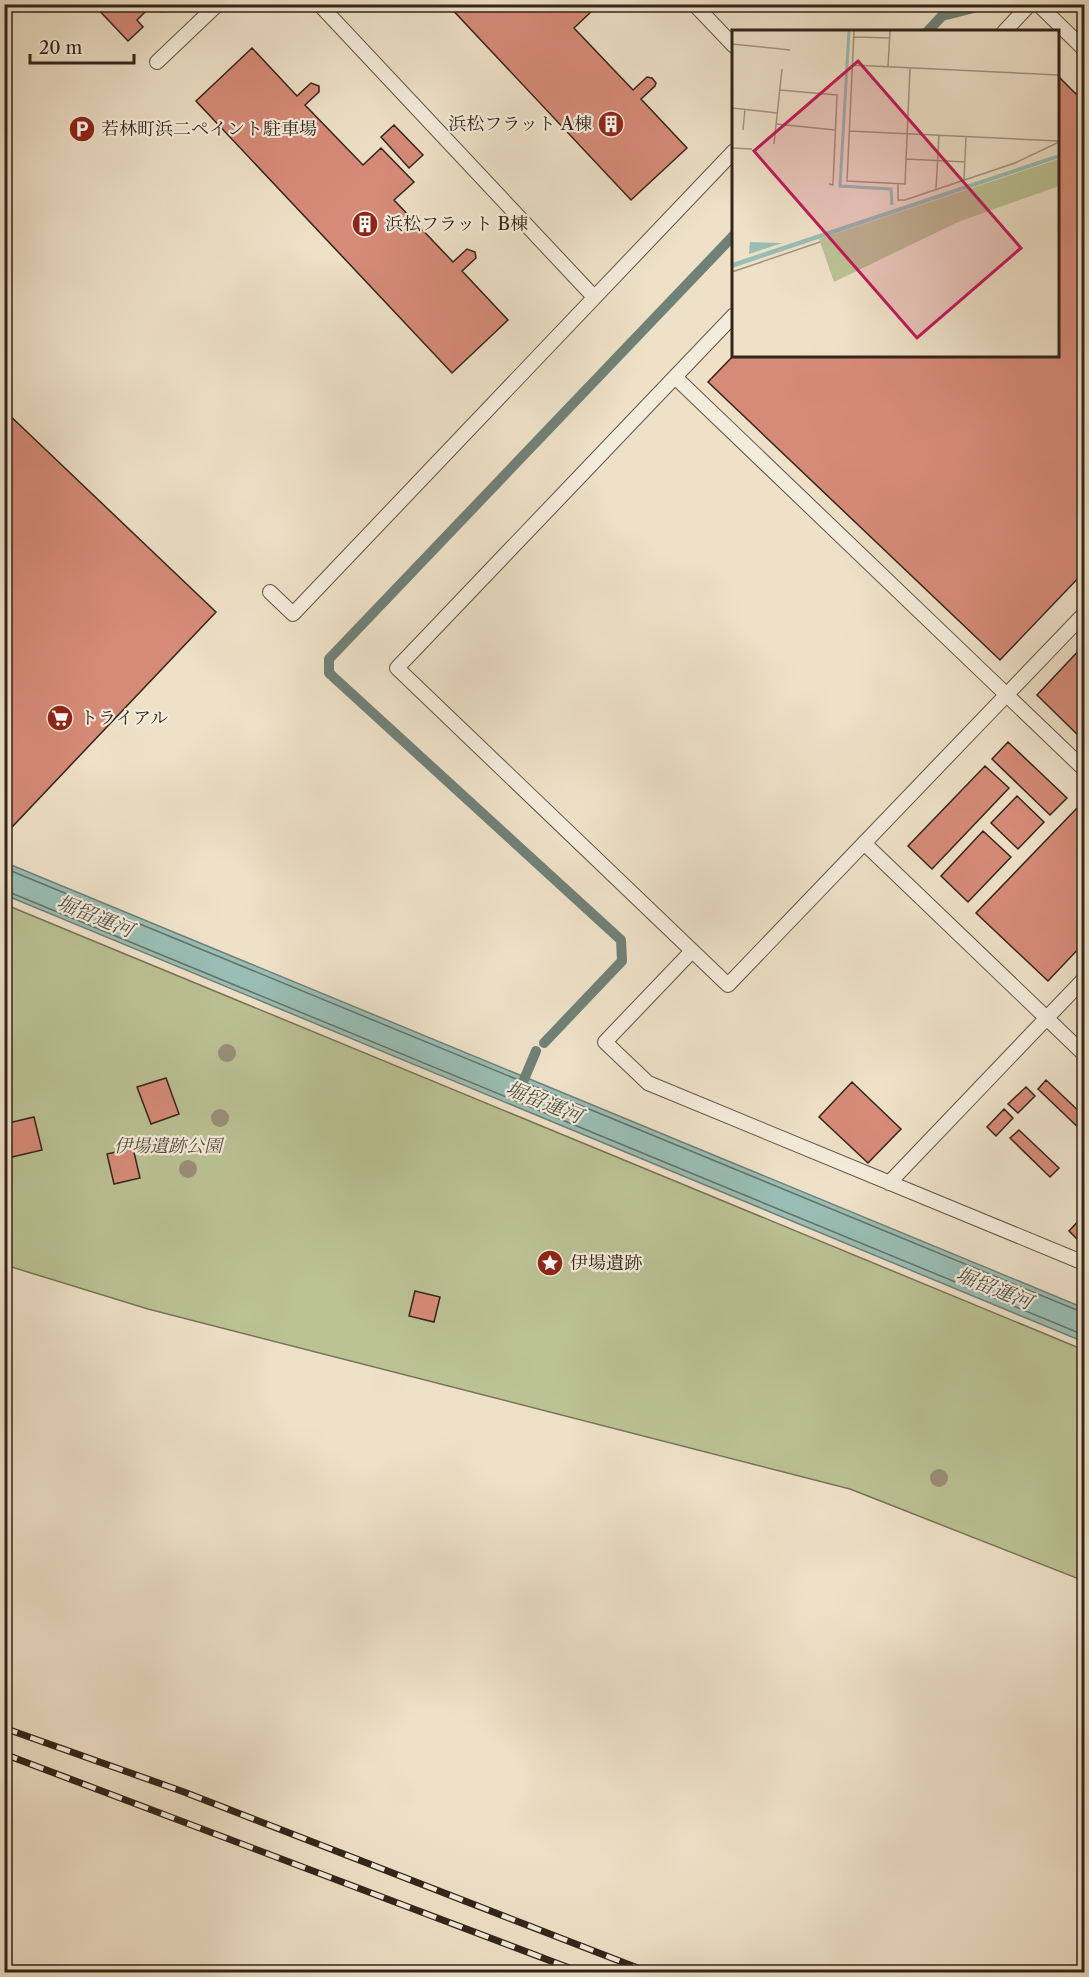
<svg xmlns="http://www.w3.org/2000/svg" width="1089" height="1977" viewBox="0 0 1089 1977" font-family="'Libre Caslon Text','Noto Serif JP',serif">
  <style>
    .green { fill: #bbc294; stroke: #777456; stroke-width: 1.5 }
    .water { fill: #99beb5; stroke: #708177; stroke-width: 1.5 }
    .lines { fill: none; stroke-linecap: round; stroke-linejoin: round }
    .shore { stroke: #667267; stroke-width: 1.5 }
    .stream { stroke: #708177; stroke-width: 10 }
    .building { fill: #d68b78; stroke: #332519; stroke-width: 1.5 }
    .lane-casing { stroke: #625445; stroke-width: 16 }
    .lane { stroke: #f4ecdb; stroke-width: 14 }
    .rail-casing { stroke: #332519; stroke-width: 7 }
    .rail { stroke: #f4ecdb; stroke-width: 4.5; stroke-dasharray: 14; stroke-linecap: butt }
    .tree { fill: #9a8f79 }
    .labels { text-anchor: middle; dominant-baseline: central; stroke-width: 4.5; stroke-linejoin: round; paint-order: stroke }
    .poi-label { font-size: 18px; fill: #332519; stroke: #f4ecdb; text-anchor: start }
    .park-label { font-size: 18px; font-style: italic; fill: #554c38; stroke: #f4ecdb }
    .water-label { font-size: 20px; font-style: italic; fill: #525348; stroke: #f4ecdb }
    .inset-river { fill: none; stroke: #99beb5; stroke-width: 3 }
    .inset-road { fill: none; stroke: #a39682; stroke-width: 1.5 }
    .view { fill: #c2185b; fill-opacity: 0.15; stroke: #c2185b; stroke-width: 3 }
    .inset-edge { fill: none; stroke: #332519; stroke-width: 3 }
  </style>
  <rect width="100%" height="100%" fill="#eee1c8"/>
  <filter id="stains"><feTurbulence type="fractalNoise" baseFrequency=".00333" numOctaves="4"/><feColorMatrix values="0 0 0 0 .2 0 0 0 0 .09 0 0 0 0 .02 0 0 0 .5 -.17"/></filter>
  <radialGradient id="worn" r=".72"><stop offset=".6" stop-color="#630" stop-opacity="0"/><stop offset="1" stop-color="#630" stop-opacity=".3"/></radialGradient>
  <!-- green -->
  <path class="green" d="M4 904 1084 1350V1581L850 1489 148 1309 5 1265Z"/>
  <!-- water -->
  <path class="water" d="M4 862 1084 1308V1342L5 895Z"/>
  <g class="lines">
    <!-- shore -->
    <path class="shore" d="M4 868 1084 1313
      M4 890 1084 1335"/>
    <!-- stream -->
    <path class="stream" d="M927 32 942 16 974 8 978 4
      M544 1043 622 961 621 940 329 673V659L734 235
      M520 1089 536 1051"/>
  </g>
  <!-- building -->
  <path class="building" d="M93 4H153L137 20 143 27 128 41Z
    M155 4H170L162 12Z
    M447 4H588L593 10 574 28 633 90 647 77 652 78 656 83 655 86 641 99 687 148 631 200Z
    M1074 4H1084V15Z
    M252 48 297 96 311 83 319 86V92L305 105 363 165 381 148 414 182 394 200 453 262 467 249 475 252 476 258 462 271 508 320 452 373 196 101Z
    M1058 76 1084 102V572L1000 660 708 382 734 355 1058 356Z
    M394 125 423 155 409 168 381 137Z
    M4 410 216 612 12 827 4 824Z
    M1084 645V741L1037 695Z
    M1008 742 1067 798 1050 815 992 759Z
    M985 766 1009 788 932 869 908 846Z
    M1017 796 1044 822 1018 849 991 823Z
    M1078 807 1084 813V943L1048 981 976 913Z
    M983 831 1011 857 968 902 941 876Z
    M166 1078 179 1114 151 1124 137 1087Z
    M1046 1080 1084 1116V1133L1038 1089Z
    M852 1082 901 1129 868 1163 819 1117Z
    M1026 1087 1035 1096 1018 1113 1008 1104Z
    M1004 1109 1013 1118 996 1136 987 1127Z
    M34 1117 42 1150 12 1157 4 1124Z
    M1019 1130 1059 1168 1050 1177 1010 1138Z
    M133 1148 140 1178 114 1184 107 1154Z
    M1084 1215V1243L1083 1245 1069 1231Z
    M415 1291 440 1297 434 1322 409 1316Z"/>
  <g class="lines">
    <defs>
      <path id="lane" d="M319 4 594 297
        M694 4 734 46
        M1038 4 1084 49
        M1004 32 1030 4
        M157 62 218 4
        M734 315 397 668 728 985 1084 614
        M675 377 1084 769
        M270 592 293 614 734 151
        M864 843 1084 1054
        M692 951 605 1042 648 1083 1084 1263
        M889 1183 1084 979"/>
    </defs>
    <!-- lane casing -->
    <use href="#lane" class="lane-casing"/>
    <!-- lane -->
    <use href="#lane" class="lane"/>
    <defs>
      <path id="rail" d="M4 1728 184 1792 648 1972
        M4 1754 580 1972"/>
    </defs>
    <!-- rail casing -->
    <use href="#rail" class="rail-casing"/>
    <!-- rail -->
    <use href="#rail" class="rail"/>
  </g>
  <!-- trees -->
  <g class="tree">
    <circle cx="227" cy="1053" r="9"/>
    <circle cx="220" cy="1118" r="9"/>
    <circle cx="188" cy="1169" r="9"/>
    <circle cx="939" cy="1478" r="9"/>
  </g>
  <!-- icons -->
  <defs>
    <symbol id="building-disc" viewBox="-11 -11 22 22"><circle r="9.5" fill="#8f2418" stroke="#f4ecdb"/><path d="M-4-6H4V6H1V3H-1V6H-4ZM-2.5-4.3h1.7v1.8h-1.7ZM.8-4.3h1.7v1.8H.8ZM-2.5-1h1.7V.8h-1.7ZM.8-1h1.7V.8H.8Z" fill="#fff"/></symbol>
    <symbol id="parking-disc" viewBox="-11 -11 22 22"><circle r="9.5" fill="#8f2418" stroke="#f4ecdb"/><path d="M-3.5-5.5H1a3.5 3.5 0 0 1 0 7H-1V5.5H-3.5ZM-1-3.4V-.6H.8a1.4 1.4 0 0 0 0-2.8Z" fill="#fff"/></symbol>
    <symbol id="supermarket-disc" viewBox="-11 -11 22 22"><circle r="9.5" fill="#8f2418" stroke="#f4ecdb"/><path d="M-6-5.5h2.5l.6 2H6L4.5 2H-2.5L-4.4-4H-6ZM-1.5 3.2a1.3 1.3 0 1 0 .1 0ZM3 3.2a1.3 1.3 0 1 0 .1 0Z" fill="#fff"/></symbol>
    <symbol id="sight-disc" viewBox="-11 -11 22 22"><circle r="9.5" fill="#8f2418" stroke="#f4ecdb"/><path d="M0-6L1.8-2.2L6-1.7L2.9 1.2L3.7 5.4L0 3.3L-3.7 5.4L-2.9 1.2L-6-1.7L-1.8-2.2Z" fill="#fff"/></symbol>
  </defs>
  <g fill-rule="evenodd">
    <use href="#building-disc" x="596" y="109" width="30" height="30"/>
    <use href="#parking-disc" x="67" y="114" width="30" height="30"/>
    <use href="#building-disc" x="350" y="209" width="30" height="30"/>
    <use href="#supermarket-disc" x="45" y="703" width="30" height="30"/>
    <use href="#sight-disc" x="535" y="1248" width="30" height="30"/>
  </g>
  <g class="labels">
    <!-- poi labels -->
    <g class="poi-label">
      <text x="592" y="124" text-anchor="end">浜松フラット A棟</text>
      <text x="101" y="129">若林町浜二ペイント駐車場</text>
      <text x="385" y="224">浜松フラット B棟</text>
      <text x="80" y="718">トライアル</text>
      <text x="570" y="1263">伊場遺跡</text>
    </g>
    <!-- park labels -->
    <g class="park-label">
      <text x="168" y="1146">伊場遺跡公園</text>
    </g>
    <!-- water labels -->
    <g class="water-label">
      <text transform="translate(95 916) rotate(22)">堀留運河</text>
      <text transform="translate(544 1102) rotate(22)">堀留運河</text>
      <text transform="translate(994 1288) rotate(22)">堀留運河</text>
    </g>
  </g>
  <!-- overview -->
  <g transform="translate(732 30)">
    <rect width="327" height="327" fill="#eee1c8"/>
    <path d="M327 129V156L226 192 102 252 87 209Z" fill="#bbc294"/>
    <path d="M327 124V128L0 238V233ZM18 212 50 213 17 224Z" fill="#99beb5"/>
    <path class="inset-river" d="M117 1 108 156 159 159 160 175"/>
    <path class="inset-road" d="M122 1 115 151 173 154 178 38M122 7 158 8M0 14 58 20M120 35 327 45M156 37 158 1M48 60 105 65 101 155 97 154M0 78 45 83M44 94 103 100M11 100 13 79M117 101 327 111M42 114 50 39M0 118 20 119M174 129 233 132M232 150 234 106M166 154V170H173L283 133 327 112M204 159 207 105M0 242 88 212"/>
    <path class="view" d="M126 31 289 218 185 308 22 121Z"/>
    <rect width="327" height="327" class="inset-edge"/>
  </g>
  <!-- margin -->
  <rect width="1089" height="1977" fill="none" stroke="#eee1c8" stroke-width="24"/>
  <rect x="6" y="6" width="1077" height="1965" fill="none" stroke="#332519" stroke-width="3"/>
  <rect x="12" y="12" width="1065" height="1953" fill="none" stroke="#332519" stroke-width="1.5"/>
  <!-- scale -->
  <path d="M30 54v9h104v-9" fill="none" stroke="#332519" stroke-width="3"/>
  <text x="39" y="54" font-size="18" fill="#332519" stroke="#f4ecdb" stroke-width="4.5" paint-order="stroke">20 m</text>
  <rect width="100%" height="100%" filter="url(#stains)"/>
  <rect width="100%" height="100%" fill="url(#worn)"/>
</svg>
